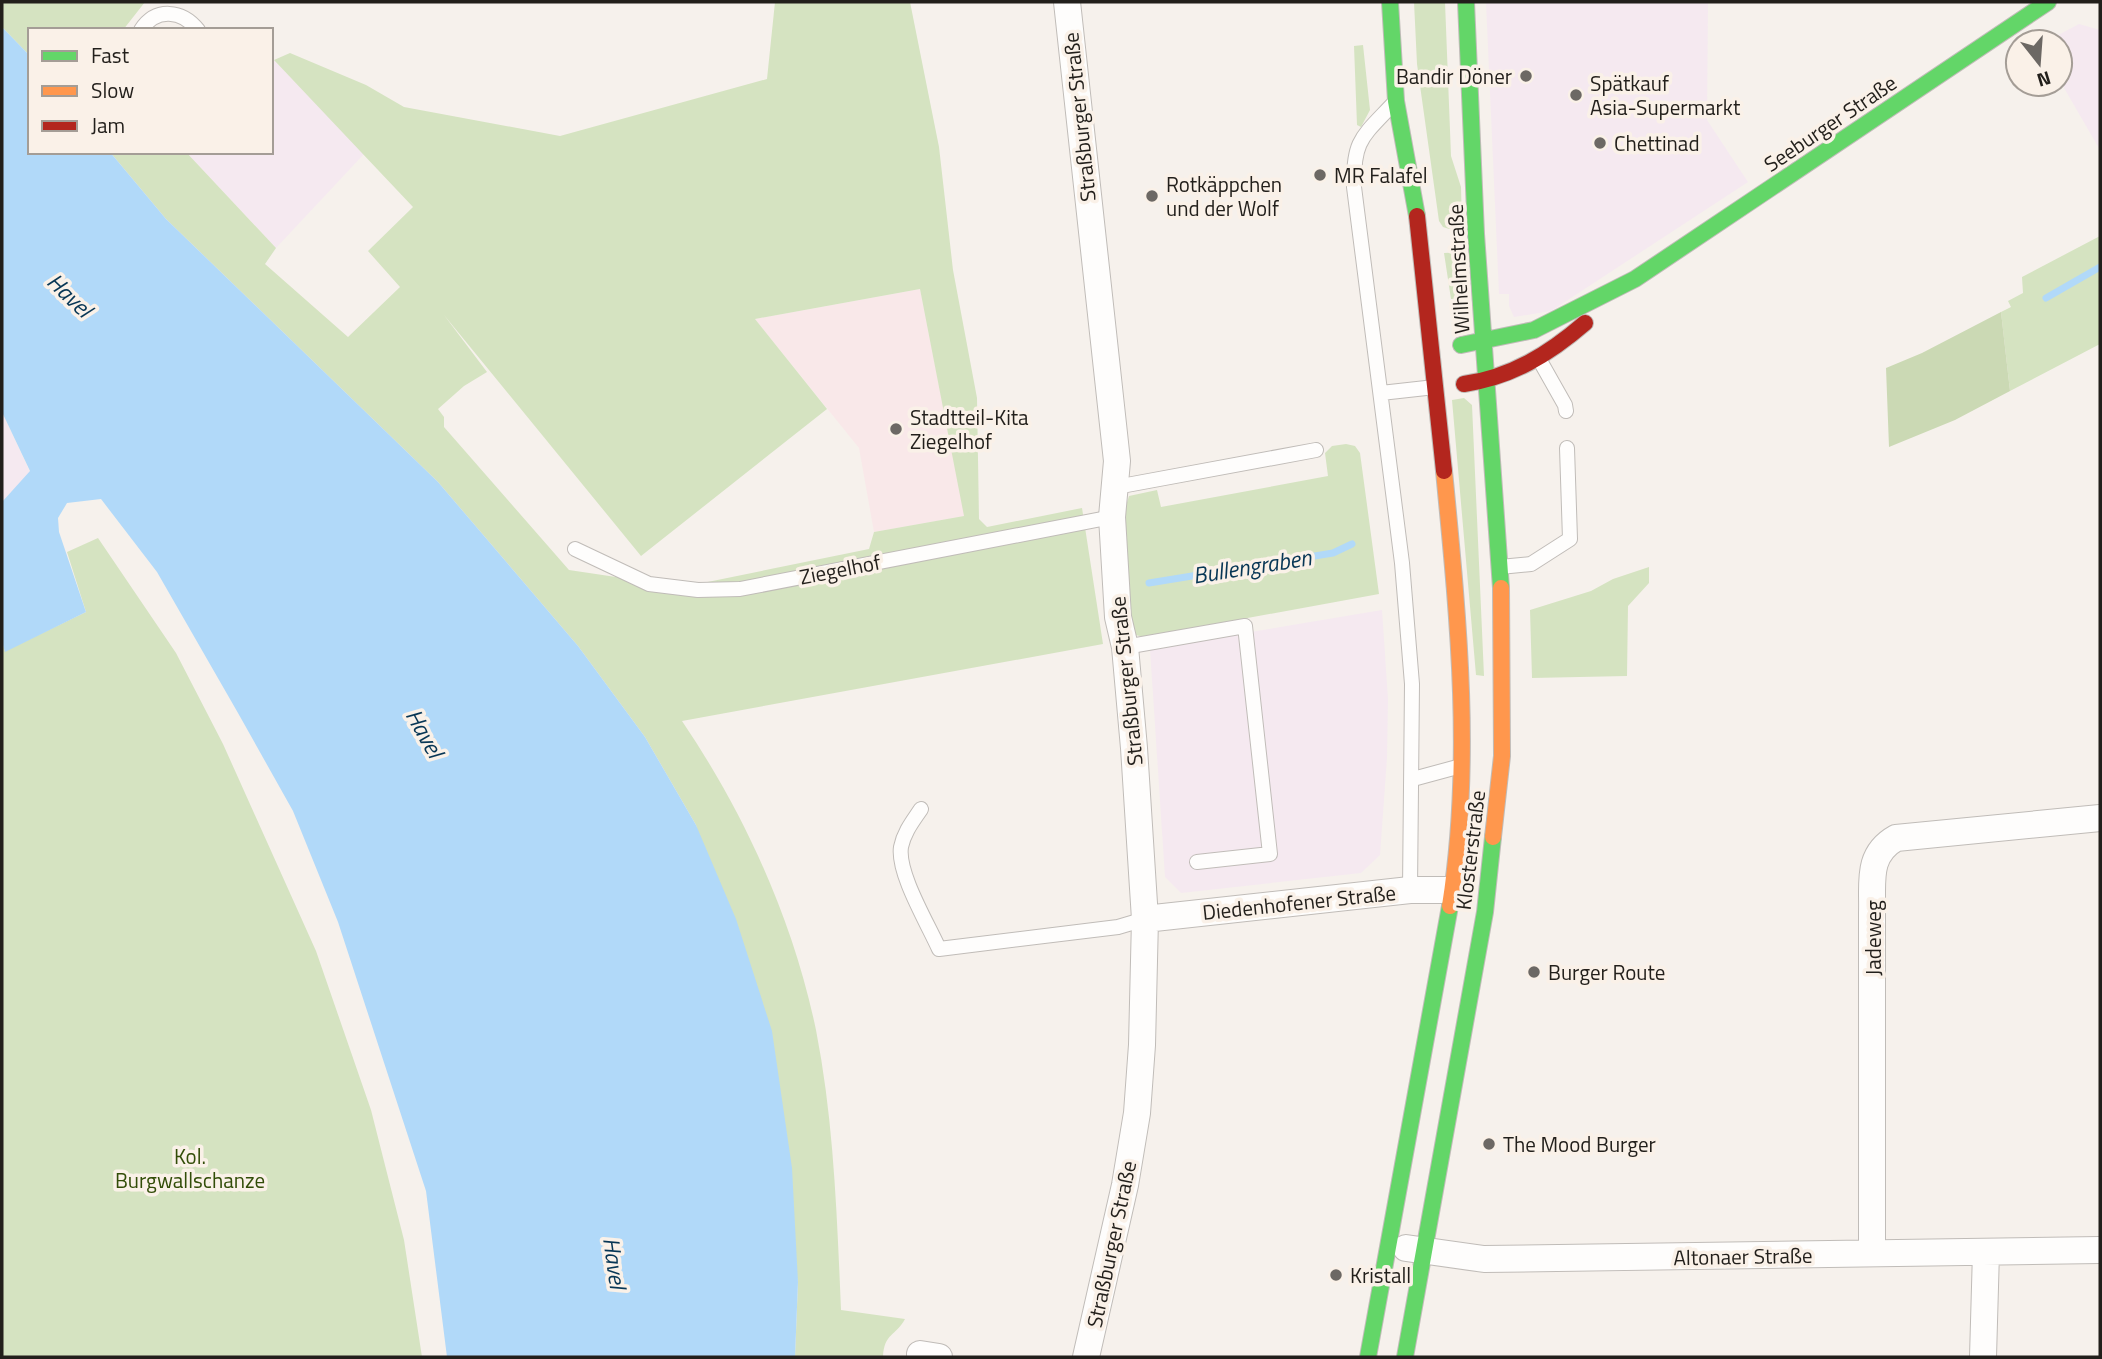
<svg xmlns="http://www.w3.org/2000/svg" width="2102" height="1359" viewBox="0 0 2102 1359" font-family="'Titillium Web',sans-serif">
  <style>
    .commercial { fill: #f5e9f0 }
    .education { fill: #f9e8e9 }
    .green { fill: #d5e3c1; fill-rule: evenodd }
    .forest { fill: #cbd9b4 }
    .water { fill: #b1d9f9 }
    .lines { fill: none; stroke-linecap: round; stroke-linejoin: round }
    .stream { stroke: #b1d9f9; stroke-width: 7 }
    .lane-casing { stroke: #c0bcb8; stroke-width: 16 }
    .street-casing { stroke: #c0bcb8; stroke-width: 28 }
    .fast-casing { stroke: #c0bcb8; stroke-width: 18 }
    .slow-casing { stroke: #c0bcb8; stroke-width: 18 }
    .jam-casing { stroke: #c0bcb8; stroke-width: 18 }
    .lane { stroke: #fefdfc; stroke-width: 14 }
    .street { stroke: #fefdfc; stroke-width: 26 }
    .fast { stroke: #63d668; stroke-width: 16 }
    .slow { stroke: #ff974d; stroke-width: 16 }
    .jam { stroke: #b3261e; stroke-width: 16 }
    .poi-dot { fill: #6c6864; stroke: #faf1e8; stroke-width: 2.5 }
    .labels { text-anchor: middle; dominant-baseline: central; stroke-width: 7; stroke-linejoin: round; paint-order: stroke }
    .poi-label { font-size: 21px; fill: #221f1b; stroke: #faf1e8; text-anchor: start }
    .street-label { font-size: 21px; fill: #221f1b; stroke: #faf1e8 }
    .park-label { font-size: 21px; fill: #324d08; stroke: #faf1e8 }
    .water-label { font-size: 23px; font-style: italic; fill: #073655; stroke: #faf1e8 }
  </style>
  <rect width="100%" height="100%" fill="#f6f1ec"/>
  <!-- commercial -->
  <path class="commercial" d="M1486 2H1708L1707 120 1748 182 1551 311 1514 317 1509 306V294H1499Z
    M2079 24 2100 30V150L2060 81V42H2045Z
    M274 60 364 154 276 248 186 152H271Z
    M2 412 30 472 2 502Z
    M1382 610 1388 699 1387 758 1380 855 1361 873 1181 893 1165 877 1150 649Z"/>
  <!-- education -->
  <path class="education" d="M920 289 965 516 874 532 859 448 755 319Z"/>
  <!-- green -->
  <path class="green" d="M2 2H145L123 30H30V56L2 27Z
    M775 2H910L939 147 953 270 977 398 979 519 987 527 1082 508 1103 644 682 721C745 814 793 920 816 1030 834 1122 837 1216 841 1310L905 1319C896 1336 884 1333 883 1357H795L798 1282 696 825 645 737 578 646 438 482 166 219 110 152H186L276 248 265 264 348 337 400 287 368 251 413 207 274 60 290 53 366 85 404 107 560 136 767 79ZM920 289 964 516 874 532 869 549 683 587 569 570 444 427V417L438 409 464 386 487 372 444 315 641 556 827 409 755 319Z
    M1414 2H1445L1451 156 1461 187 1462 225 1449 229 1443 227 1439 221 1417 64Z
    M1363 45 1370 110 1361 127 1357 125 1354 46Z
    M2100 236V344L2010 391 2001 312 2011 307 2008 301 2023 293 2022 277Z
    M1464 252 1467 298 1451 299 1444 253Z
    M1464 398 1472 405 1484 676 1476 675 1452 400Z
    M1346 444 1355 446 1360 453 1379 594 1144 637 1131 634 1120 524 1129 496 1157 490 1161 507 1328 476 1325 453 1332 446Z
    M98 538 176 653 223 744 316 951 371 1110 404 1240 422 1357H2V642L5 651 86 612 67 552Z
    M1649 567V583L1628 606 1627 676 1532 678 1530 610 1591 591 1613 579Z"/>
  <!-- forest -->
  <path class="forest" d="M2001 312 2010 391 1955 420 1889 447 1886 368 1922 353Z"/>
  <!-- water -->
  <path class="water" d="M2 27 30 56V152H110L166 219 438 482 578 646 645 737 696 825 736 919 772 1031 792 1168 798 1282 795 1357H447L426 1191 338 922 293 811 238 713 157 572 101 499 67 503 58 518 59 532 86 612 5 652 2 642V502L30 471 2 412Z"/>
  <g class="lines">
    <!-- stream -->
    <path class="stream" d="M2046 298 2100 267
      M1149 583 1333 553 1352 544"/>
    <defs>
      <path id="lane" d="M141 30C156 7 182 10 198 30
        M1393 104C1362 137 1353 140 1354 187L1402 563 1412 684 1410 890
        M1539 359 1565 405 1566 411
        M1381 393 1435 387
        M1116 487 1316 450
        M575 549 649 584 698 590 740 589 1112 517
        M1500 567 1531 564 1570 539 1567 448
        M1125 647 1245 626 1270 854 1197 862
        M1413 779 1461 766
        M921 809C913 821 904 832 901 847 897 873 928 924 939 949L1118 927 1145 919"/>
      <path id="street" d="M1067 2 1117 461 1112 517 1118 617 1125 647 1134 748 1145 919 1142 1045 1137 1113 1125 1185 1086 1357
        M1145 919 1410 890H1453
        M1406 1248 1484 1259 2100 1250
        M1872 1253V913C1873 883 1866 855 1896 838L2100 818
        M920 1354 939 1357
        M1983 1357 1986 1252"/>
      <path id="fast" d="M1390 2 1396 101 1417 216
        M1466 2 1476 234 1501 588
        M1461 345 1534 330 1635 279 2048 2
        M1368 1357 1450 906
        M1405 1357 1485 912 1493 837"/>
      <path id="slow" d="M1444 471C1458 616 1473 761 1450 906
        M1493 837 1502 756 1501 588"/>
      <path id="jam" d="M1417 216 1444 471
        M1464 384C1512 377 1549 354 1585 323"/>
    </defs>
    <!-- lane casing -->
    <use href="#lane" class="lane-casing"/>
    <!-- street casing -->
    <use href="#street" class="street-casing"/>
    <!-- fast casing -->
    <use href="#fast" class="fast-casing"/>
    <!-- slow casing -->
    <use href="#slow" class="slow-casing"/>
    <!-- jam casing -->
    <use href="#jam" class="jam-casing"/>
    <!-- lane -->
    <use href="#lane" class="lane"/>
    <!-- street -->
    <use href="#street" class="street"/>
    <!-- fast -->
    <use href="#fast" class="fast"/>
    <!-- slow -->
    <use href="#slow" class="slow"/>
    <!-- jam -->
    <use href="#jam" class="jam"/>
  </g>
  <!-- markers -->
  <g class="poi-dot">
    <circle cx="1526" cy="76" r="7"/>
    <circle cx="1576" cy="95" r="7"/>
    <circle cx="1600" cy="143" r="7"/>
    <circle cx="1320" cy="175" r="7"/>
    <circle cx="1152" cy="196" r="7"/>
    <circle cx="896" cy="429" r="7"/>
    <circle cx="1534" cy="972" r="7"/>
    <circle cx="1489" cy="1144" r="7"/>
    <circle cx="1336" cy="1275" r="7"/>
  </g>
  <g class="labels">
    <!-- poi labels -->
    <g class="poi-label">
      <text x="1512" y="76" text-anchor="end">Bandir Döner</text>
      <text x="1590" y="83">Spätkauf<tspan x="1590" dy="24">Asia-Supermarkt</tspan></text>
      <text x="1614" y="143">Chettinad</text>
      <text x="1334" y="175">MR Falafel</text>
      <text x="1166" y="184">Rotkäppchen<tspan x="1166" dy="24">und der Wolf</tspan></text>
      <text x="910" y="417">Stadtteil-Kita<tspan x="910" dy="24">Ziegelhof</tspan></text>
      <text x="1548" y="972">Burger Route</text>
      <text x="1503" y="1144">The Mood Burger</text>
      <text x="1350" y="1275">Kristall</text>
    </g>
    <!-- street labels -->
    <g class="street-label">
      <text transform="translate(1079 117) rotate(-96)">Straßburger Straße</text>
      <text transform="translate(1830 123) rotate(-34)">Seeburger Straße</text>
      <text transform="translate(1458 269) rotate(-93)">Wilhelmstraße</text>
      <text transform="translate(840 569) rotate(-11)">Ziegelhof</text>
      <text transform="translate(1126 681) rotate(-96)">Straßburger Straße</text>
      <text transform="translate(1470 850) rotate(-83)">Klosterstraße</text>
      <text transform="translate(1299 902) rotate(-6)">Diedenhofener Straße</text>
      <text transform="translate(1873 938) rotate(-90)">Jadeweg</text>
      <text transform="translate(1111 1244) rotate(-78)">Straßburger Straße</text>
      <text transform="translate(1743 1256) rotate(-1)">Altonaer Straße</text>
    </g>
    <!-- park labels -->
    <g class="park-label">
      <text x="190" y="1156">Kol.<tspan x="190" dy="24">Burgwallschanze</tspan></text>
    </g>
    <!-- water labels -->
    <g class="water-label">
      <text transform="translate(70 295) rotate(44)">Havel</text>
      <text transform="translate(1252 566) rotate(-9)">Bullengraben</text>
      <text transform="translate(425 733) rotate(61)">Havel</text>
      <text transform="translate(615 1263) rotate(82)">Havel</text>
    </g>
  </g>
  <!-- border -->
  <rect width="2102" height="1359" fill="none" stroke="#221f1b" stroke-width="7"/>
  <!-- legend -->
  <rect x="28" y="28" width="245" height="126" fill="#faf1e8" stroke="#a49d96" stroke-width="2"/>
  <rect x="42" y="51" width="35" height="10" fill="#63d668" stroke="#a49d96" stroke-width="2"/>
  <text x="91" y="63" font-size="21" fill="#221f1b">Fast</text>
  <rect x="42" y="86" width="35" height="10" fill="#ff974d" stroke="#a49d96" stroke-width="2"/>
  <text x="91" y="98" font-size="21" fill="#221f1b">Slow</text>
  <rect x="42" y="121" width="35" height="10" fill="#b3261e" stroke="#a49d96" stroke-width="2"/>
  <text x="91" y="133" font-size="21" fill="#221f1b">Jam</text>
  <!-- north arrow -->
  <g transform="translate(2039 63) rotate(163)"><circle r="33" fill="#faf1e8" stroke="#a49d96" stroke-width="2"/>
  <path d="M0-5L12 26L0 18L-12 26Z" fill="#6c6864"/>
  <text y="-10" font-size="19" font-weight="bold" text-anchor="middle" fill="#221f1b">N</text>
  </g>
</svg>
